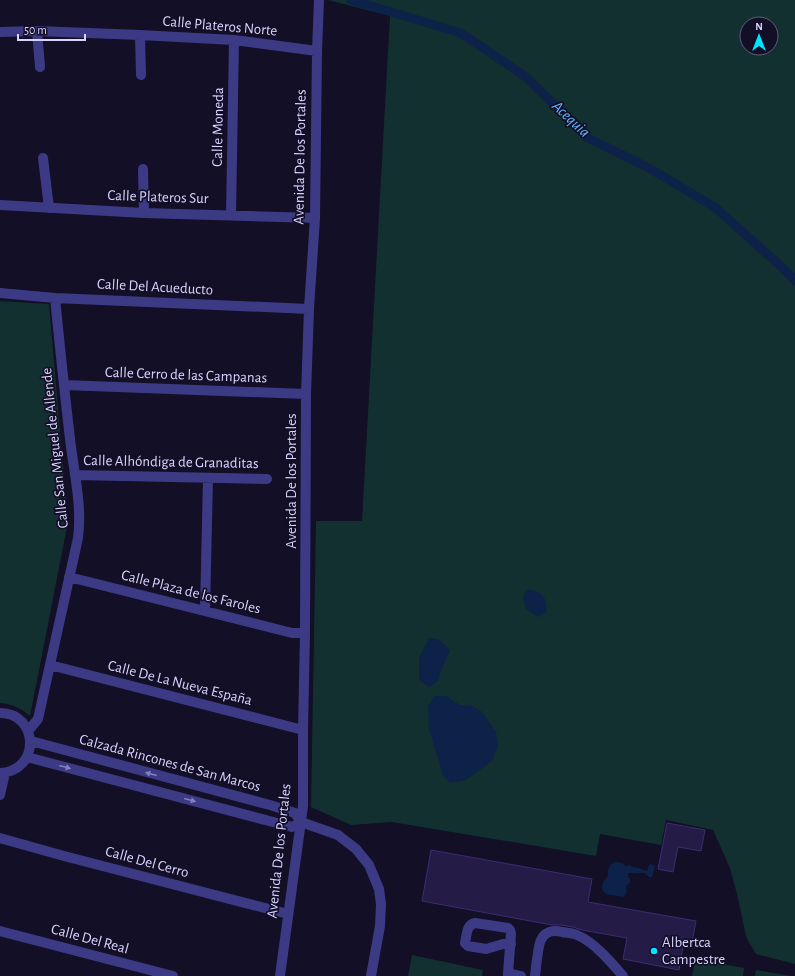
<svg xmlns="http://www.w3.org/2000/svg" width="795" height="976" viewBox="0 0 795 976" font-family="'Alegreya Sans',sans-serif">
  <style>
    .green { fill: #12302f; fill-rule: evenodd }
    .water { fill: #0c2248 }
    .lines { fill: none; stroke-linecap: round; stroke-linejoin: round }
    .canal { stroke: #0c2248; stroke-width: 9 }
    .building { fill: #241b47; stroke: #3b2d73 }
    .minor { stroke: #3d3a85; stroke-width: 10 }
    .oneway { fill: #837fbc }
    .poi-dot { fill: #00e5ff; stroke: #130f26; stroke-width: 1.5 }
    .labels { text-anchor: middle; dominant-baseline: central; stroke-width: 3.5; stroke-linejoin: round; paint-order: stroke }
    .street-label { font-size: 15px; fill: #d9d4ff; stroke: #130f26 }
    .poi-label { font-size: 15px; fill: #d9d4ff; stroke: #130f26; text-anchor: start }
    .water-label { font-size: 16px; font-style: italic; fill: #62b6ff; stroke: #130f26 }
  </style>
  <rect width="100%" height="100%" fill="#130f26"/>
  <!-- green -->
  <path class="green" d="M328 0H795V964L756 954 746 937 738 898 730 868 713 830 666 820 661 845 600 834 596 856 392 822 351 825 311 807 316 521H362L390 16ZM747 24H771V48H747Z
    M0 301 49 304 66 499 68 522 30 716C21 708 12 704 0 703Z
    M412 955 483 970 482 976H408Z
    M695 959 744 968 743 976H692Z
    M756 970 791 976H755Z"/>
  <!-- water -->
  <path class="water" d="M526 590C542 590 548 597 546 613L538 617 526 609 523 598Z
    M429 638 438 639 450 650 442 668 438 681 429 687 419 680V658Z
    M434 696H446L460 705 472 706 481 711 496 732 498 746 492 761 466 780 450 783 443 775 429 729 428 707Z
    M615 862 622 863 626 867 628 865 647 871 649 865 651 864 655 866 652 877H649L644 873H628V877L630 879V883L626 886C627 891 627 894 623 897L606 894 603 891 602 888 603 882 608 876V870L610 865Z"/>
  <g class="lines">
    <!-- canal -->
    <path class="canal" d="M351 0 461 33 526 77 588 138 649 168 716 208 787 272 795 281"/>
  </g>
  <!-- building -->
  <path class="building" d="M667 823 705 830 701 851 678 847 673 872 658 869Z
    M431 850 592 879 588 902 696 921 691 948 683 946 679 970 623 959 627 938 582 930 573 927 560 925H552L422 901Z"/>
  <g class="lines">
    <!-- minor -->
    <path class="minor" d="M37 31 40 67
      M0 32 37 31 140 35 234 40 317 51
      M140 35 141 75
      M43 158 49 208
      M143 169 144 213
      M0 205 144 213 315 218
      M231 215 234 40
      M0 293 55 298 309 309
      M64 385 306 394
      M75 475 267 479
      M69 577 292 633H305
      M205 611 208 478
      M50 665 303 730
      M0 713C39 713 41 771 0 773
      M28 731 38 719 78 538C82 508 75 477 71 447 65 397 60 348 55 298
      M31 741 270 805 295 813 301 822
      M27 757 292 827 301 822
      M0 795 5 773
      M301 822 338 835 356 849 369 865 379 889 381 904 380 926 371 976
      M0 838 64 856 288 914
      M0 931 173 976
      M508 973 521 976
      M280 976 303 806V730L305 633 306 394 309 309 315 218 317 51 319 0
      M508 976V973L511 934 510 930 508 928 475 923C466 925 467 935 465 943L468 946 486 949 503 944H511
      M535 976C536 968 538 945 541 940 545 931 554 930 562 932 567 933 573 933 577 935 594 942 611 962 623 976"/>
  </g>
  <!-- one-way arrows -->
  <defs><path id="oneway-solid" d="M-6-.8H1V-3.2L6.5 0L1 3.2V.8H-6Z"/></defs>
  <g class="oneway">
    <use href="#oneway-solid" transform="translate(65 767) rotate(15)"/>
    <use href="#oneway-solid" transform="translate(151 774) rotate(-165)"/>
    <use href="#oneway-solid" transform="translate(190 800) rotate(15)"/>
  </g>
  <!-- markers -->
  <circle class="poi-dot" cx="654" cy="951" r="4"/>
  <g class="labels">
    <!-- street labels -->
    <g class="street-label">
      <text transform="translate(220 26) rotate(5)">Calle Plateros Norte</text>
      <text transform="translate(218 127) rotate(-89)">Calle Moneda</text>
      <text transform="translate(300 157) rotate(-89)">Avenida De los Portales</text>
      <text transform="translate(158 197) rotate(2)">Calle Plateros Sur</text>
      <text transform="translate(155 287) rotate(3)">Calle Del Acueducto</text>
      <text transform="translate(186 375) rotate(2)">Calle Cerro de las Campanas</text>
      <text transform="translate(55 448) rotate(-96)">Calle San Miguel de Allende</text>
      <text transform="translate(171 462) rotate(1)">Calle Alhóndiga de Granaditas</text>
      <text transform="translate(291 481) rotate(-90)">Avenida De los Portales</text>
      <text transform="translate(191 592) rotate(14)">Calle Plaza de los Faroles</text>
      <text transform="translate(180 683) rotate(14)">Calle De La Nueva España</text>
      <text transform="translate(170 763) rotate(15)">Calzada Rincones de San Marcos</text>
      <text transform="translate(279 851) rotate(-84)">Avenida De los Portales</text>
      <text transform="translate(147 862) rotate(15)">Calle Del Cerro</text>
      <text transform="translate(90 939) rotate(15)">Calle Del Real</text>
    </g>
    <!-- poi labels -->
    <g class="poi-label">
      <text x="662" y="942">Albertca<tspan x="662" dy="17">Campestre</tspan></text>
    </g>
    <!-- water labels -->
    <g class="water-label">
      <text transform="translate(571 119) rotate(43)">Acequia</text>
    </g>
  </g>
  <!-- north arrow -->
  <g transform="translate(759 36)"><circle r="19" fill="#130f26" stroke="#625e7d"/>
  <path d="M0-3L7 15L0 10L-7 15Z" fill="#00e5ff"/>
  <text y="-6" font-size="11" font-weight="bold" text-anchor="middle" fill="#d9d4ff">N</text>
  </g>
  <!-- scale -->
  <path d="M18 34v6h67v-6" fill="none" stroke="#d9d4ff" stroke-width="2"/>
  <text x="24" y="34" font-size="12" fill="#d9d4ff" stroke="#130f26" stroke-width="3" paint-order="stroke">50 m</text>
</svg>
